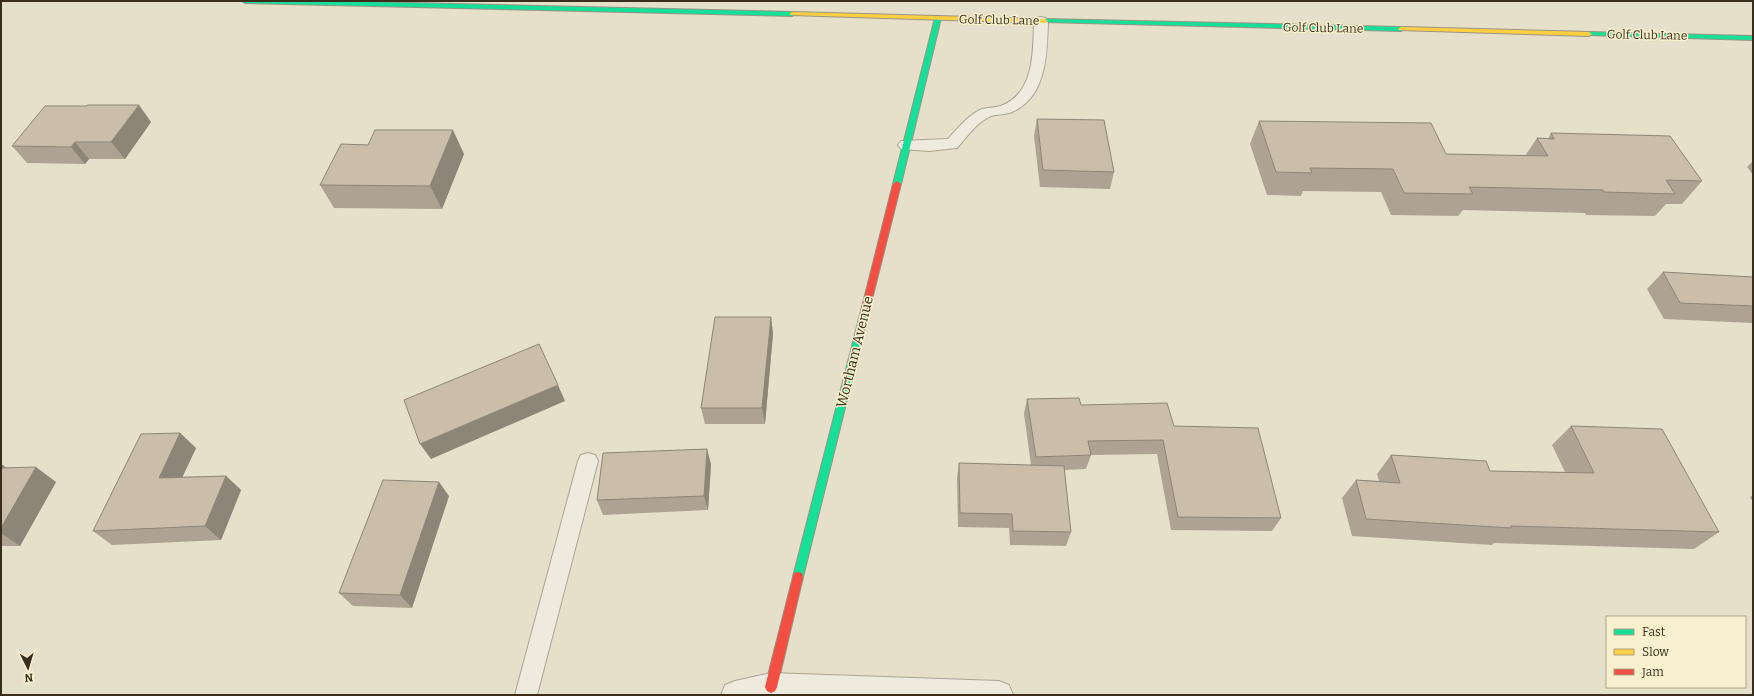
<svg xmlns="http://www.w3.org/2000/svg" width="1754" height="696" viewBox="0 0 1754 696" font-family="Bitter,serif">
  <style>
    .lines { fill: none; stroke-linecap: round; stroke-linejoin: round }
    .lane-casing { stroke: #aba494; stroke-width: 2 }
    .street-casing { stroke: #aba494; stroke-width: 2 }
    .fast-casing { stroke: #9a9484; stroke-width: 2 }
    .slow-casing { stroke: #9a9484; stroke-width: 2 }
    .jam-casing { stroke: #9a9484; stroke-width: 2 }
    .lane { fill: #eeeadd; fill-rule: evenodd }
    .street { fill: #eeeadd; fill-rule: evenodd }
    .fast { fill: #16e098; fill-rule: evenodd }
    .slow { fill: #ffcf43; fill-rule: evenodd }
    .jam { fill: #f24e42; fill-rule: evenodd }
    .wall { fill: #aea392 }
    .shaded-wall { fill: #8d8577 }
    .building { fill: #cabeaa; stroke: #8d8577 }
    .labels { text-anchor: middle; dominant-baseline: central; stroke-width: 3; stroke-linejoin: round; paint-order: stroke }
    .far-street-label { font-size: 12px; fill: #3a2d1b; stroke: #f9f0cf }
    .street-label { font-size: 14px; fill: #3a2d1b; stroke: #f9f0cf }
  </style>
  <rect width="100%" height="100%" fill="#e6e0ca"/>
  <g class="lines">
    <defs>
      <path id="lane" d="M1041 17 1046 18 1048 21C1047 53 1047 97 1012 112 1005 115 997 114 991 116 977 122 967 137 957 148L929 151 901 149 898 145 901 141 948 139C958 128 968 115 982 109 989 107 997 108 1003 105 1035 91 1033 50 1034 21L1036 18Z
        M588 453 595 455 598 461 537 695H515L578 461 581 455Z"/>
      <path id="street" d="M771 673 999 681 1009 685 1013 695H721L725 685 735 681Z"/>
      <path id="fast" d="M242 1H327L792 12 795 14 792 16 245 3Z
        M938 16 941 18 901 184 897 187 893 184 935 18Z
        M1045 19 1401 27 1404 29 1401 31 1043 22V20Z
        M1589 32 1753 36V40L1587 35 1586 34Z
        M865 308 869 311 803 577 802 581 798 582 794 581 793 577 861 311Z"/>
      <path id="slow" d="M792 12 1045 19 1048 21 1045 23 790 15V13Z
        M1401 27 1589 32 1592 34 1589 36 1399 30 1398 29Z"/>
      <path id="jam" d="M897 181 901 184 869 311 865 314 861 311 893 184Z
        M798 572 802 573 803 577 777 687 775 691 771 693 767 691 765 687 793 577 794 573Z"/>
    </defs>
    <!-- lane casing -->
    <use href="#lane" class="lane-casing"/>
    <!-- street casing -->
    <use href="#street" class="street-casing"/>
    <!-- fast casing -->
    <use href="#fast" class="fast-casing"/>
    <!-- slow casing -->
    <use href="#slow" class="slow-casing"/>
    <!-- jam casing -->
    <use href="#jam" class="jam-casing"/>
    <!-- lane -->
    <use href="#lane" class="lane"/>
    <!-- street -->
    <use href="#street" class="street"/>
    <!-- fast -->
    <use href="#fast" class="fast"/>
    <!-- slow -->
    <use href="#slow" class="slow"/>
    <!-- jam -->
    <use href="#jam" class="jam"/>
  </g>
  <!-- wall -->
  <path class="wall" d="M1037 119 1114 172 1110 189 1040 187 1034 136Z
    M1259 121 1446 154 1525 156 1537 138 1548 139 1551 133 1702 181 1682 204H1666L1655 216 1586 215 1585 213 1463 210 1458 216 1391 215 1381 192 1303 191 1301 196 1267 195 1250 144Z
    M151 122 125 159H89L85 164 27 163 12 146Z
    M464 154 442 209 334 208 320 185Z
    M1753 161V175L1747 167Z
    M1663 272 1753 277V323L1664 319 1647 289Z
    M771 317 773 334 765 424H705L701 408Z
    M1027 399 1081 405 1174 426 1281 518 1272 531 1171 530 1157 454 1091 455 1086 469 1064 470 1071 532 1066 546 1010 545 1009 528 958 527 957 478 959 463 1031 465 1024 414Z
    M1571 426 1719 532 1694 549 1494 543 1492 545 1352 536 1342 498 1356 480 1379 481 1377 474 1391 455 1490 471 1565 472 1552 445Z
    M180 433 196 448 182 477 226 476 241 490 221 540 112 545 93 531Z
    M1 464 7 468 56 482 20 546H1Z
    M711 464 708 510 603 515 597 500Z
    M1753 495V502L1750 497Z
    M449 496 412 608 353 606 339 593Z"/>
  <!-- shaded-wall -->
  <path class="shaded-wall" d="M139 105 151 122 125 159 111 142Z
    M453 130 464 154 442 209 430 186Z
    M75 142 89 159 85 164 71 147Z
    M771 317 773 334 765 424 762 408Z
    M558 385 565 401 431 459 420 444Z
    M180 433 196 448 175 493 159 478Z
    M707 449 711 464 708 510 704 496Z
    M1 464 11 471 1 481Z
    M36 467 56 482 20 546 1 533V528Z
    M226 476 241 490 221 540 205 526Z
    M439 482 449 496 412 608 400 595Z"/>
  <!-- building -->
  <path class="building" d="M88 105H139L111 142H75L71 147 12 146 45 106H86Z
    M1037 119 1104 120 1114 172 1043 170Z
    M1259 121 1431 123 1446 154 1548 156 1537 138 1554 139 1551 133 1670 136 1702 181 1666 180 1675 194 1604 192 1603 190 1469 187 1473 194 1404 193 1393 169 1310 168 1312 173 1276 172Z
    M375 130H453L430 186 320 185 341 144 368 145Z
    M1663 272 1753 277V306L1680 303Z
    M715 317H771L762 408H701Z
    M539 344 558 385 420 444 404 400Z
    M1079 398 1081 405 1167 403 1174 426 1258 428 1281 518 1178 517 1163 440 1088 441 1091 455 1036 457 1027 399Z
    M1571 426 1662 429 1719 532 1511 526V528L1366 519 1356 480 1400 483 1391 455 1486 461 1490 471 1594 473Z
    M180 433 159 478 226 476 205 526 93 531 141 434Z
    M707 449 704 496 597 500 603 453Z
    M959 463 1064 466 1071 532 1013 531 1012 514 960 513Z
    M36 467 1 528V468Z
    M383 480 439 482 400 595 339 593Z"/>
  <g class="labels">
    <!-- far-street labels -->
    <g class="far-street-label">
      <text transform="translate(999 20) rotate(1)">Golf Club Lane</text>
      <text transform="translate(1323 28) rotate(1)">Golf Club Lane</text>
      <text transform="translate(1647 35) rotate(1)">Golf Club Lane</text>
    </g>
    <!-- street labels -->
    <g class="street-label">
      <text transform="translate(855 352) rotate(-76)">Wortham Avenue</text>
    </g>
  </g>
  <!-- border -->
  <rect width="1754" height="696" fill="none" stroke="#3a2d1b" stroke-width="4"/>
  <!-- legend -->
  <rect x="1606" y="616" width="140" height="72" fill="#f9f0cf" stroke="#ada287"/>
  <rect x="1614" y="629" width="20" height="6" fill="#16e098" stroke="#ada287"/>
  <text x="1642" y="636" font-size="12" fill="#3a2d1b">Fast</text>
  <rect x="1614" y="649" width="20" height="6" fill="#ffcf43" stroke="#ada287"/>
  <text x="1642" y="656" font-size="12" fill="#3a2d1b">Slow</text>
  <rect x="1614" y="669" width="20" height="6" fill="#f24e42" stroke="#ada287"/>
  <text x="1642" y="676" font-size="12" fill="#3a2d1b">Jam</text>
  <!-- north arrow -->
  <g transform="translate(28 668) rotate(175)" stroke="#f9f0cf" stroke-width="3" paint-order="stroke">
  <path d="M0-3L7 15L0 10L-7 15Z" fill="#3a2d1b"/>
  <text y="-6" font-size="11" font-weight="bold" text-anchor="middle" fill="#3a2d1b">N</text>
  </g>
</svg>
